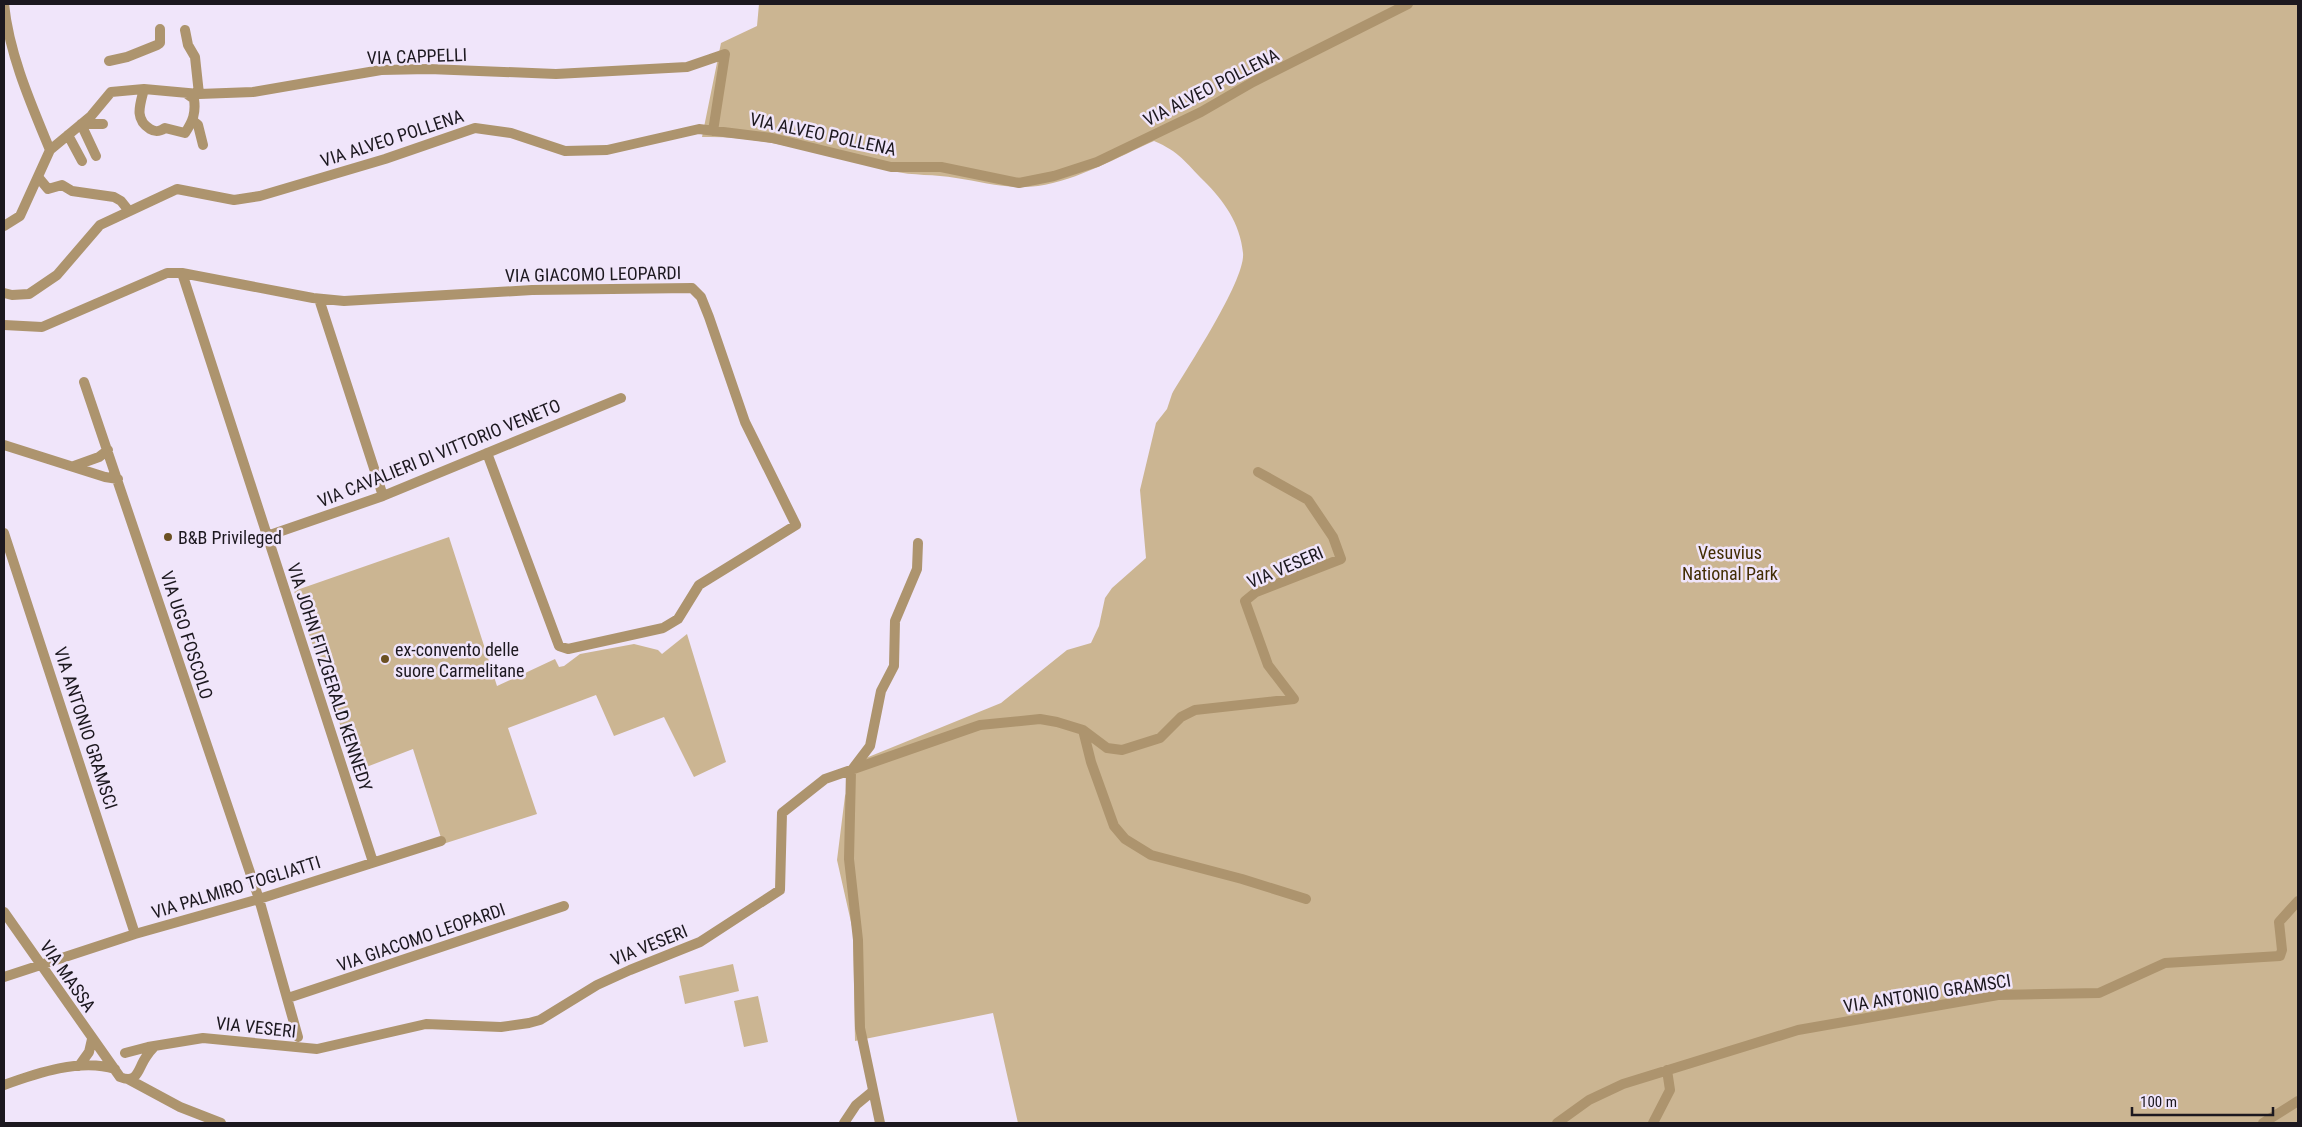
<svg xmlns="http://www.w3.org/2000/svg" width="2302" height="1127" viewBox="0 0 2302 1127" font-family="'Roboto Condensed',sans-serif">
  <style>
    .green { fill: #cbb592 }
    .lines { fill: none; stroke-linecap: round; stroke-linejoin: round }
    .minor { stroke: #ad946e; stroke-width: 10 }
    .poi-dot { fill: #6b5022; stroke: #f0e5fa; stroke-width: 2 }
    .labels { text-anchor: middle; dominant-baseline: central; stroke-width: 5; stroke-linejoin: round; paint-order: stroke }
    .street-label { font-size: 18px; fill: #1c181f; stroke: #f0e5fa }
    .poi-label { font-size: 18px; fill: #1c181f; stroke: #f0e5fa; text-anchor: start }
    .park-label { font-size: 18px; fill: #422d03; stroke: #f0e5fa }
  </style>
  <rect width="100%" height="100%" fill="#f0e5fa"/>
  <!-- green -->
  <path class="green" d="M759 4H2298V1123H1018L993 1013 855 1041 853 931 837 860 845 796 861 760 1001 703 1067 650 1091 643 1099 626 1105 598 1112 588 1146 558 1140 490 1156 423 1167 409 1172 394C1188 367 1246 279 1243 253 1240 223 1224 201 1204 181 1185 162 1180 152 1154 141 1118 157 1078 180 1038 186 1010 190 983 182 956 178 935 174 913 176 892 171 829 158 767 135 702 137L721 43 757 26Z
    M449 537 497 686 555 659 559 667 564 666 580 654 634 644 658 650 662 654 687 634 726 762 694 777 664 717 614 736 596 695 508 728 537 814 443 844 413 749 356 771 294 591Z
    M733 964 739 991 685 1004 679 976Z
    M758 996 768 1042 744 1047 734 1001Z"/>
  <g class="lines">
    <!-- minor -->
    <path class="minor" d="M4 4C9 54 31 104 50 150
      M185 30 188 45 195 57 199 94
      M109 61 127 57 157 45 160 43V29
      M144 89C140 105 134 119 150 129 155 132 159 132 165 128L185 133C193 121 196 113 194 99L187 94
      M193 121 198 125 203 145
      M68 135 82 161
      M96 156 81 124H103
      M38 177 48 189 62 185 72 191 114 197 121 201 129 211
      M4 226 20 216 50 150 91 116 111 92 144 89 199 94 253 92 381 70 429 69 556 74 687 67 725 54 713 131
      M182 273 373 862
      M4 293 12 295 29 294 57 275 100 225 177 189 234 200 260 196 385 159 475 128 511 133 565 151 607 150 699 129 772 138 891 167H941L1019 183 1054 176 1097 162 1201 112 1253 82 1408 4
      M319 299 383 496
      M4 325 42 327 167 273H182L313 298 344 301 532 290 692 288 701 297 709 317 745 422 796 525 699 585 678 619 663 628 568 649 559 646 487 453
      M84 382 259 899 298 1037
      M4 445 105 477 118 479
      M74 466 99 457 108 450
      M4 533 135 934
      M267 536 383 496 621 398
      M1083 730 1091 762 1114 826 1125 839 1151 855 1242 879 1306 899
      M4 912 120 1077C138 1085 138 1068 146 1057 148 1054 151 1050 154 1047
      M4 977 135 934 259 899 441 841
      M288 998 564 906
      M125 1053 148 1047 203 1038 317 1049 426 1024 501 1027 529 1023 540 1020 597 985 630 970 700 942 780 890 782 813 825 779 980 725 1040 719 1057 722 1083 730 1107 748 1122 750 1160 738 1181 717 1195 710 1294 699 1268 665 1245 601 1256 592 1341 559 1333 537 1308 500 1258 472
      M79 1066 89 1052 92 1039
      M128 1079 180 1107 221 1123
      M4 1085C37 1073 81 1058 115 1069
      M844 1123 856 1105 873 1091
      M880 1123 860 1028 858 940 849 859 851 771 870 746 881 691 894 666 895 621 917 569 918 543
      M1557 1123 1589 1100 1623 1084 1798 1030 1998 995 2099 993 2165 963 2280 956 2282 950 2279 922 2298 901
      M1653 1123 1670 1090 1667 1070
      M2263 1123 2298 1101"/>
  </g>
  <!-- markers -->
  <g class="poi-dot">
    <circle cx="168" cy="537" r="5"/>
    <circle cx="385" cy="659" r="5"/>
  </g>
  <g class="labels">
    <!-- street labels -->
    <g class="street-label">
      <text transform="translate(417 56) rotate(-2)">VIA CAPPELLI</text>
      <text transform="translate(1211 87) rotate(-27)">VIA ALVEO POLLENA</text>
      <text transform="translate(823 134) rotate(12)">VIA ALVEO POLLENA</text>
      <text transform="translate(392 138) rotate(-18)">VIA ALVEO POLLENA</text>
      <text transform="translate(593 274) rotate(-1)">VIA GIACOMO LEOPARDI</text>
      <text transform="translate(439 453) rotate(-22)">VIA CAVALIERI DI VITTORIO VENETO</text>
      <text transform="translate(1285 567) rotate(-23)">VIA VESERI</text>
      <text transform="translate(187 635) rotate(72)">VIA UGO FOSCOLO</text>
      <text transform="translate(330 677) rotate(72)">VIA JOHN FITZGERALD KENNEDY</text>
      <text transform="translate(86 728) rotate(72)">VIA ANTONIO GRAMSCI</text>
      <text transform="translate(236 887) rotate(-17)">VIA PALMIRO TOGLIATTI</text>
      <text transform="translate(421 937) rotate(-19)">VIA GIACOMO LEOPARDI</text>
      <text transform="translate(649 945) rotate(-22)">VIA VESERI</text>
      <text transform="translate(68 976) rotate(55)">VIA MASSA</text>
      <text transform="translate(1927 993) rotate(-9)">VIA ANTONIO GRAMSCI</text>
      <text transform="translate(256 1027) rotate(6)">VIA VESERI</text>
    </g>
    <!-- poi labels -->
    <g class="poi-label">
      <text x="178" y="537">B&amp;B Privileged</text>
      <text x="395" y="649">ex-convento delle<tspan x="395" dy="21">suore Carmelitane</tspan></text>
    </g>
    <!-- park labels -->
    <g class="park-label">
      <text x="1730" y="552">Vesuvius<tspan x="1730" dy="21">National Park</tspan></text>
    </g>
  </g>
  <!-- border -->
  <rect width="2302" height="1127" fill="none" stroke="#1c181f" stroke-width="10"/>
  <!-- scale -->
  <path d="M2132 1107v8h141v-8" fill="none" stroke="#1c181f" stroke-width="2.5"/>
  <text x="2140" y="1107" font-size="15" fill="#1c181f" stroke="#f0e5fa" stroke-width="4" paint-order="stroke">100 m</text>
</svg>
